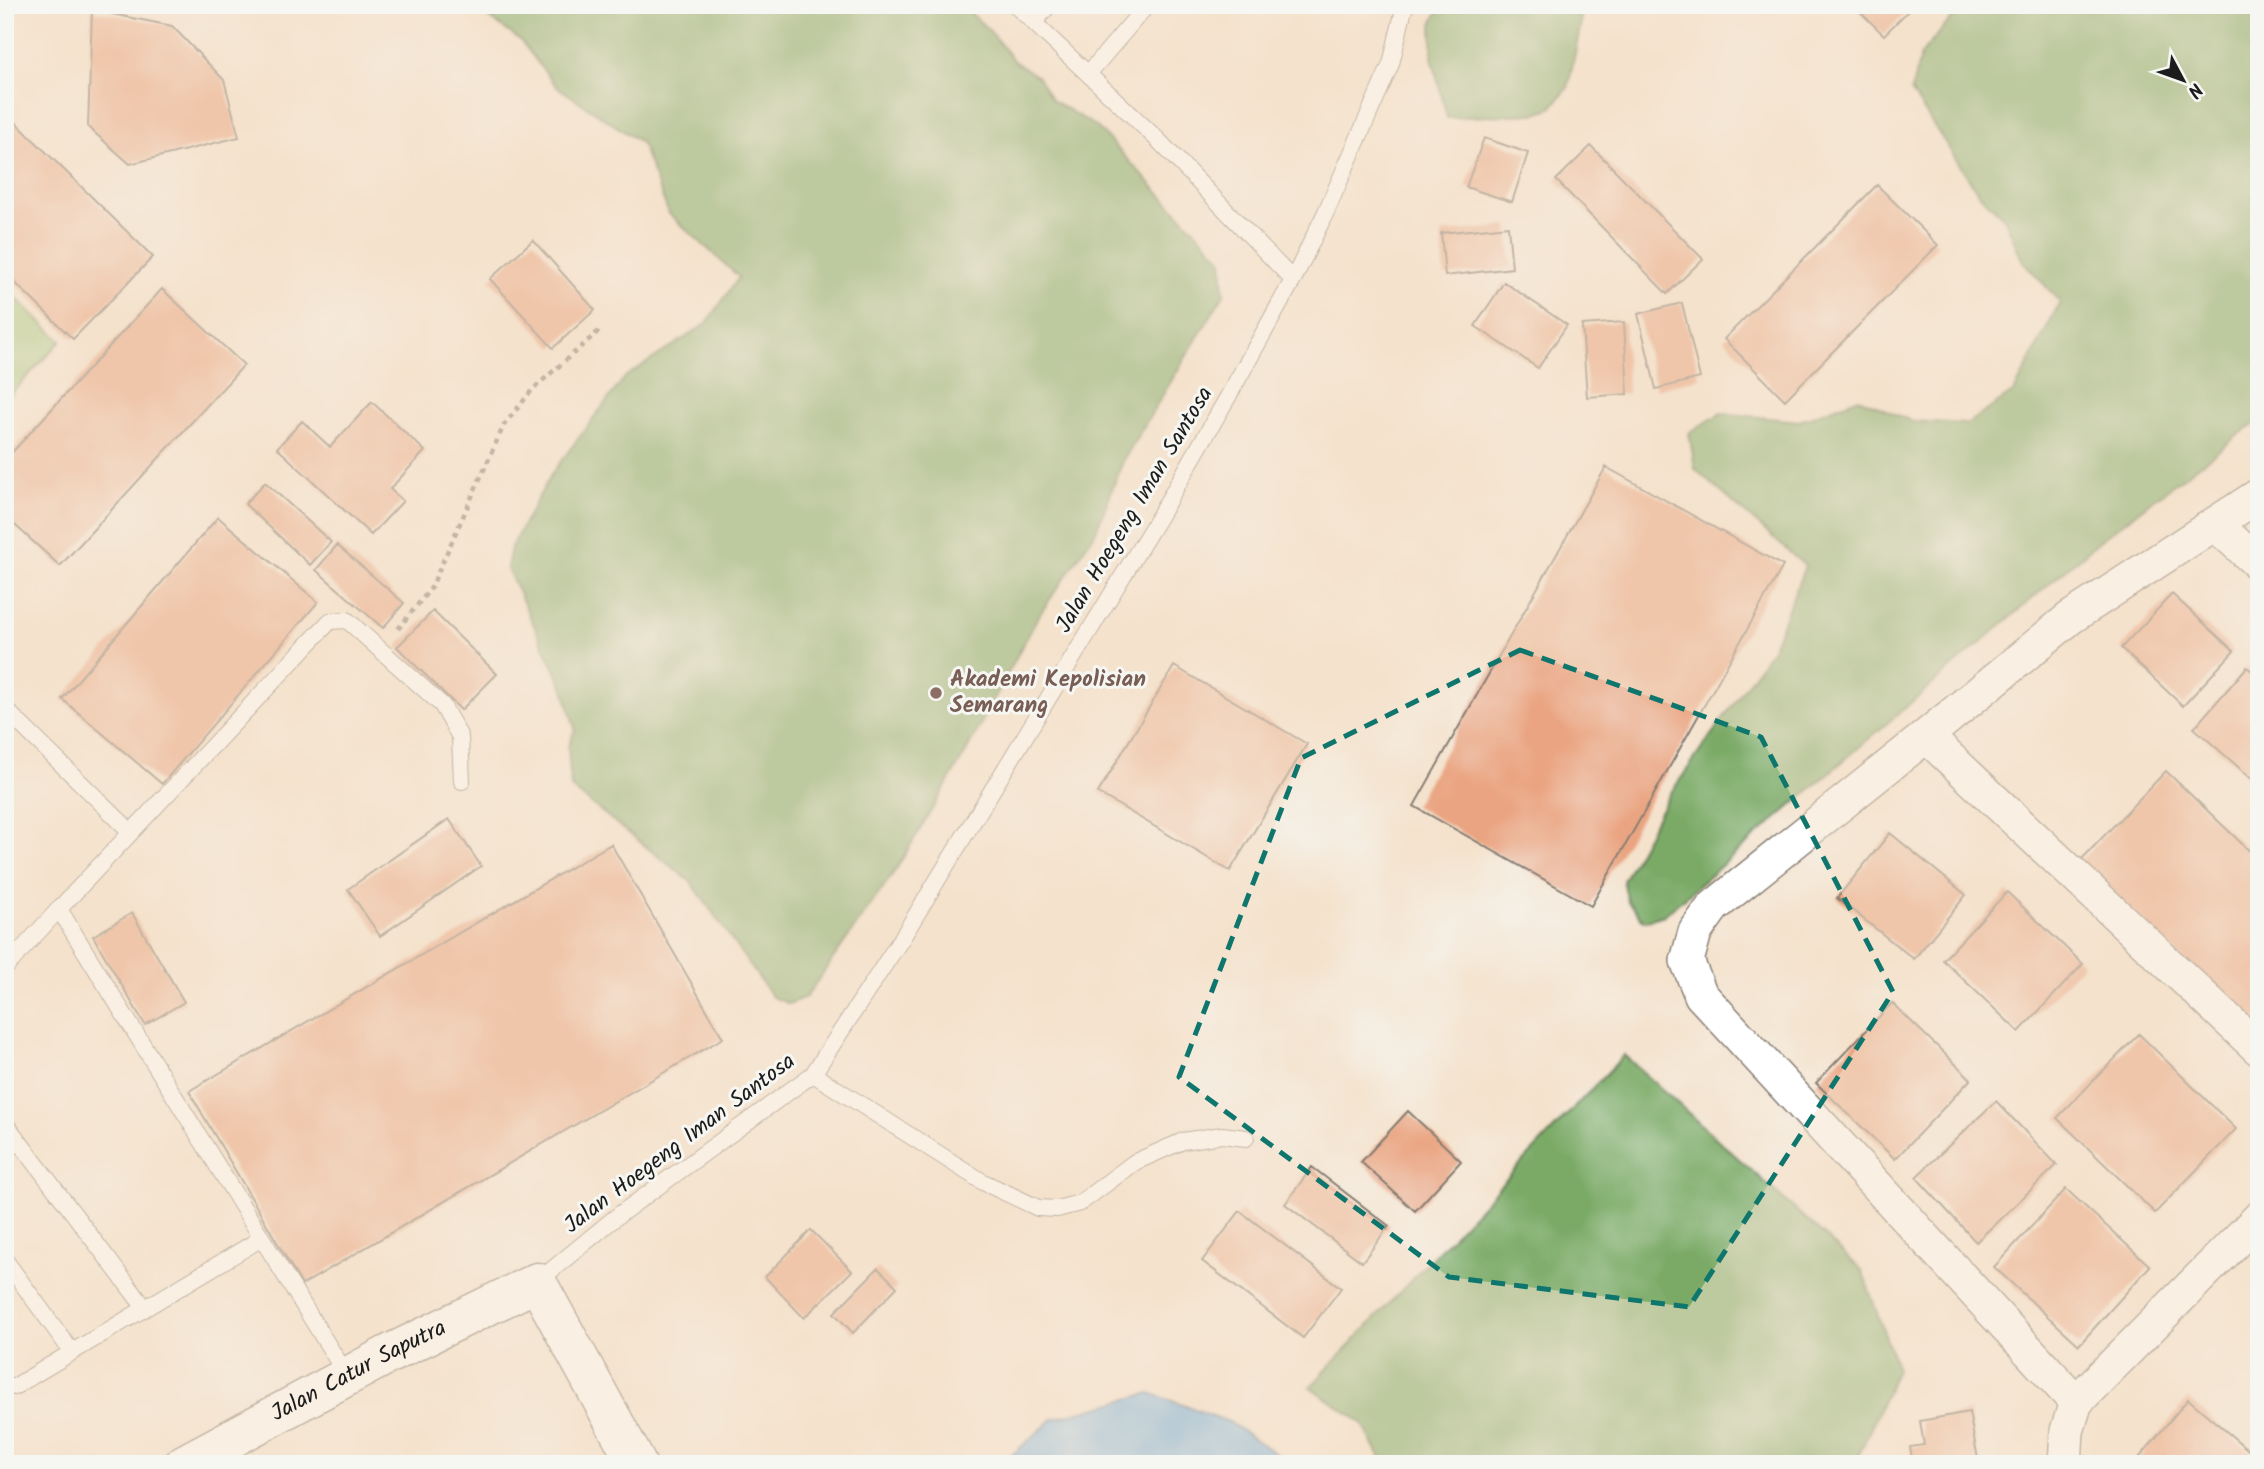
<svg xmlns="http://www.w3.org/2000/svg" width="2264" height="1469" viewBox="0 0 2264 1469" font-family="Kalam,sans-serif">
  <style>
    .green { fill: #98c574; stroke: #5a7048; stroke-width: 2 }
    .forest { fill: #7aaa66; stroke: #4b6341; stroke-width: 2 }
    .water { fill: #6daee1; stroke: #44657e; stroke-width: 2 }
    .building { fill: #eaa481 }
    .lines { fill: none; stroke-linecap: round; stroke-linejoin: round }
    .service-casing { stroke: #887f74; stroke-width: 18 }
    .minor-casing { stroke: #887f74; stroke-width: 36 }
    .tertiary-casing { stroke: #887f74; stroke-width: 41 }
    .path { stroke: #887f74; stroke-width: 4.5; stroke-dasharray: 5 5; stroke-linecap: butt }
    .service { stroke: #fff; stroke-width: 16 }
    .minor { stroke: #fff; stroke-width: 33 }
    .tertiary { stroke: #fff; stroke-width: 38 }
    .marked { fill: none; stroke: #0f766e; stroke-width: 5; stroke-dasharray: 14 9; stroke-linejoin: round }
    .education-dot { fill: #8d6e63; stroke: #f6f6f2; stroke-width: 2.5 }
    .labels { text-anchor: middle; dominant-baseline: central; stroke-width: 6; stroke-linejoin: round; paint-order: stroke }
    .street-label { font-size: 23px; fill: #1c1c1c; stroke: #f6f6f2 }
    .education-label { font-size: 23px; font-weight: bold; fill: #785e54; stroke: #f6f6f2; text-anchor: start }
  </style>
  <rect width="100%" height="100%" fill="#f6f6f2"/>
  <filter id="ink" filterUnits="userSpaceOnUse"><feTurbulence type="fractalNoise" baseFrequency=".0143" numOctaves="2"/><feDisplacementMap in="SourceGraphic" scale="14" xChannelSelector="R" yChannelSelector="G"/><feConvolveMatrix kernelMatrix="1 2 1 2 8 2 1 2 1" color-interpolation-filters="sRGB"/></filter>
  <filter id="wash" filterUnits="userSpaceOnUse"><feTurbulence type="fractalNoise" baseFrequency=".00686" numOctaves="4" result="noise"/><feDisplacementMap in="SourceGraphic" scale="28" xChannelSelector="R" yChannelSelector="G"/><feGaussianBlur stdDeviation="1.57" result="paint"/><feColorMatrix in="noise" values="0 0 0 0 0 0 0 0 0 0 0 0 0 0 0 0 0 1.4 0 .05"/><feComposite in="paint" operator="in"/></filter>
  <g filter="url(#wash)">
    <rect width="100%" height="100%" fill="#f4e2cc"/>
    <!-- green -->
    <path class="green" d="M5 288 61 341 5 400Z"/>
    <!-- forest -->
    <path class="forest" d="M471 5H962L990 31 1014 61 1038 77 1052 100 1097 127 1222 259 1224 294 1124 459 1095 533 1036 620 965 754 897 868 806 997 789 1004 772 997 691 882 571 788 568 747 575 729 564 689 507 568 511 547 552 473 625 377 706 324 739 277 669 214 641 143 556 86 520 40Z
      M1441 5H1581V23L1568 88 1551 108 1534 114 1447 118 1432 57V24Z
      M1963 5H2259V422L2248 428 2098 542 1664 915 1644 921 1628 902 1623 881 1668 797 1773 647 1805 566 1695 469 1689 433 1721 413 1799 421 1859 398 1911 421 1967 424 2014 392 2060 302 2022 260 2005 219 1979 194 1911 91 1921 54Z
      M1624 1055 1862 1270 1897 1369 1855 1464H1384L1362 1423 1310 1387Z"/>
    <!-- water -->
    <path class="water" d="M1150 1393 1229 1422 1291 1464H1002L1053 1419Z"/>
    <g id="blocks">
      <!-- building -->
      <path class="building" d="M1853 5H1914L1884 35Z
        M92 10 172 26 224 80 239 137 130 164 88 127Z
        M5 112 153 257 73 339 5 273Z
        M1484 138 1528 153 1512 202 1466 187Z
        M1591 146 1703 259 1667 294 1556 180Z
        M1877 185 1938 245 1785 400 1724 339Z
        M1508 226 1512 268 1445 276 1441 233Z
        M533 240 595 310 553 348 490 279Z
        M1504 282 1567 325 1538 368 1475 326Z
        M162 289 244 365 60 566 5 516V460Z
        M1682 303 1700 378 1656 389 1638 314Z
        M1624 322 1628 394 1587 397 1582 325Z
        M372 402 425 451 390 489 403 501 371 535 277 448 302 421 330 447Z
        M1606 467 1783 566 1591 906 1414 806Z
        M265 482 331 542 310 565 245 504Z
        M218 517 318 602 162 784 62 699Z
        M337 545 404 603 383 628 316 570Z
        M2172 594 2234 651 2183 706 2121 648Z
        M433 611 497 674 461 710 397 647Z
        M1174 666 1307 744 1230 871 1098 793Z
        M2247 667 2259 677V773L2253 780 2194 728Z
        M2166 771 2259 860V1019L2252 1026 2080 861Z
        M449 819 481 866 380 936 348 889Z
        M1890 833 1966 895 1914 959 1837 898Z
        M611 844 723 1038 302 1285 189 1091Z
        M2007 892 2083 964 2019 1032 1943 960Z
        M132 913 184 1002 145 1025 93 936Z
        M1892 1003 1971 1079 1895 1159 1816 1083Z
        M2139 1034 2236 1129 2155 1213 2057 1118Z
        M1996 1101 2057 1165 1976 1242 1916 1177Z
        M1408 1111 1461 1161 1415 1211 1361 1162Z
        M1312 1167 1389 1226 1362 1262 1285 1204Z
        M2066 1189 2150 1266 2079 1345 1994 1267Z
        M1240 1211 1341 1288 1303 1338 1202 1261Z
        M811 1230 852 1271 804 1318 765 1277Z
        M878 1268 897 1287 853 1333 834 1313Z
        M2188 1399 2259 1459V1464H2134Z
        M1969 1412 1979 1464H1913L1910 1447 1924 1445 1920 1421Z"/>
    </g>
  </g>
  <g filter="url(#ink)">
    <use href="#blocks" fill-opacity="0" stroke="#887f74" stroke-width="2"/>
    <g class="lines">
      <defs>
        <path id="service" d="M1015 5 1158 140 1293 280
          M1034 23 1049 5
          M1088 74 1147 5
          M5 709 131 832
          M59 909 330 621 347 620 442 705 460 737 462 781
          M5 968 59 909 347 1376
          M813 1074 983 1182 1038 1208 1057 1209 1080 1203 1135 1162 1183 1141 1222 1135 1246 1138
          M5 1123 145 1308
          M5 1260 72 1352
          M537 1282 616 1217 813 1074 902 938 1160 515 1229 395 1293 280 1325 214 1391 64 1405 5
          M5 1384 14 1387 262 1238"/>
        <path id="minor" d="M2215 524 2259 564
          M1926 736 2259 1049
          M2076 1402 1701 995 1687 961 1695 932 1713 907 1926 736 2070 618 2259 495
          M2065 1464 2067 1431 2076 1402 2259 1218"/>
        <g id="tertiary">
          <path id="s1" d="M184 1464 389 1354 537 1282 637 1464"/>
        </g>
      </defs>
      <!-- service casing -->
      <use href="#service" class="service-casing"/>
      <!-- minor casing -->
      <use href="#minor" class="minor-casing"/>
      <!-- tertiary casing -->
      <use href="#tertiary" class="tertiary-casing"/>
      <!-- path -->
      <path class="path" d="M398 629 431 588 504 425 533 389 600 330"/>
      <!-- service -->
      <use href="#service" class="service"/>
      <!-- minor -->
      <use href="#minor" class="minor"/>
      <!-- tertiary -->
      <use href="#tertiary" class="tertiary"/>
    </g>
  </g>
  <!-- marked area -->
  <path d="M0 0H2264V1469H0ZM1520 650 1761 737 1893 992 1689 1307 1449 1277 1179 1077 1301 758Z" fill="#f4e2cc" fill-opacity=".55" fill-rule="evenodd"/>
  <path class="marked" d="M1520 650 1761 737 1893 992 1689 1307 1449 1277 1179 1077 1301 758Z"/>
  <!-- markers -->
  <circle class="education-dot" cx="936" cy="693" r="7"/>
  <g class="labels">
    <!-- street labels -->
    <g class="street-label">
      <text transform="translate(1135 510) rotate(-59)">Jalan Hoegeng Iman Santosa</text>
      <text transform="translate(680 1144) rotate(-37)">Jalan Hoegeng Iman Santosa</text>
      <text stroke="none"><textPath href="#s1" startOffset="198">Jalan Catur Saputra</textPath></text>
    </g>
    <!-- education labels -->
    <g class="education-label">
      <text x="950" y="680">Akademi Kepolisian<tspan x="950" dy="26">Semarang</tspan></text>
    </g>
  </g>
  <!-- margin -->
  <rect width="2264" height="1469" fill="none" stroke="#f6f6f2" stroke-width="28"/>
  <!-- north arrow -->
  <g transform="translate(2183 80) rotate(131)" stroke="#f6f6f2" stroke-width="5" paint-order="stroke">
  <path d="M0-5L12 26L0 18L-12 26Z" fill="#1c1c1c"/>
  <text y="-10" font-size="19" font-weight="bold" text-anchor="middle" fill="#1c1c1c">N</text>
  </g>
</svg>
